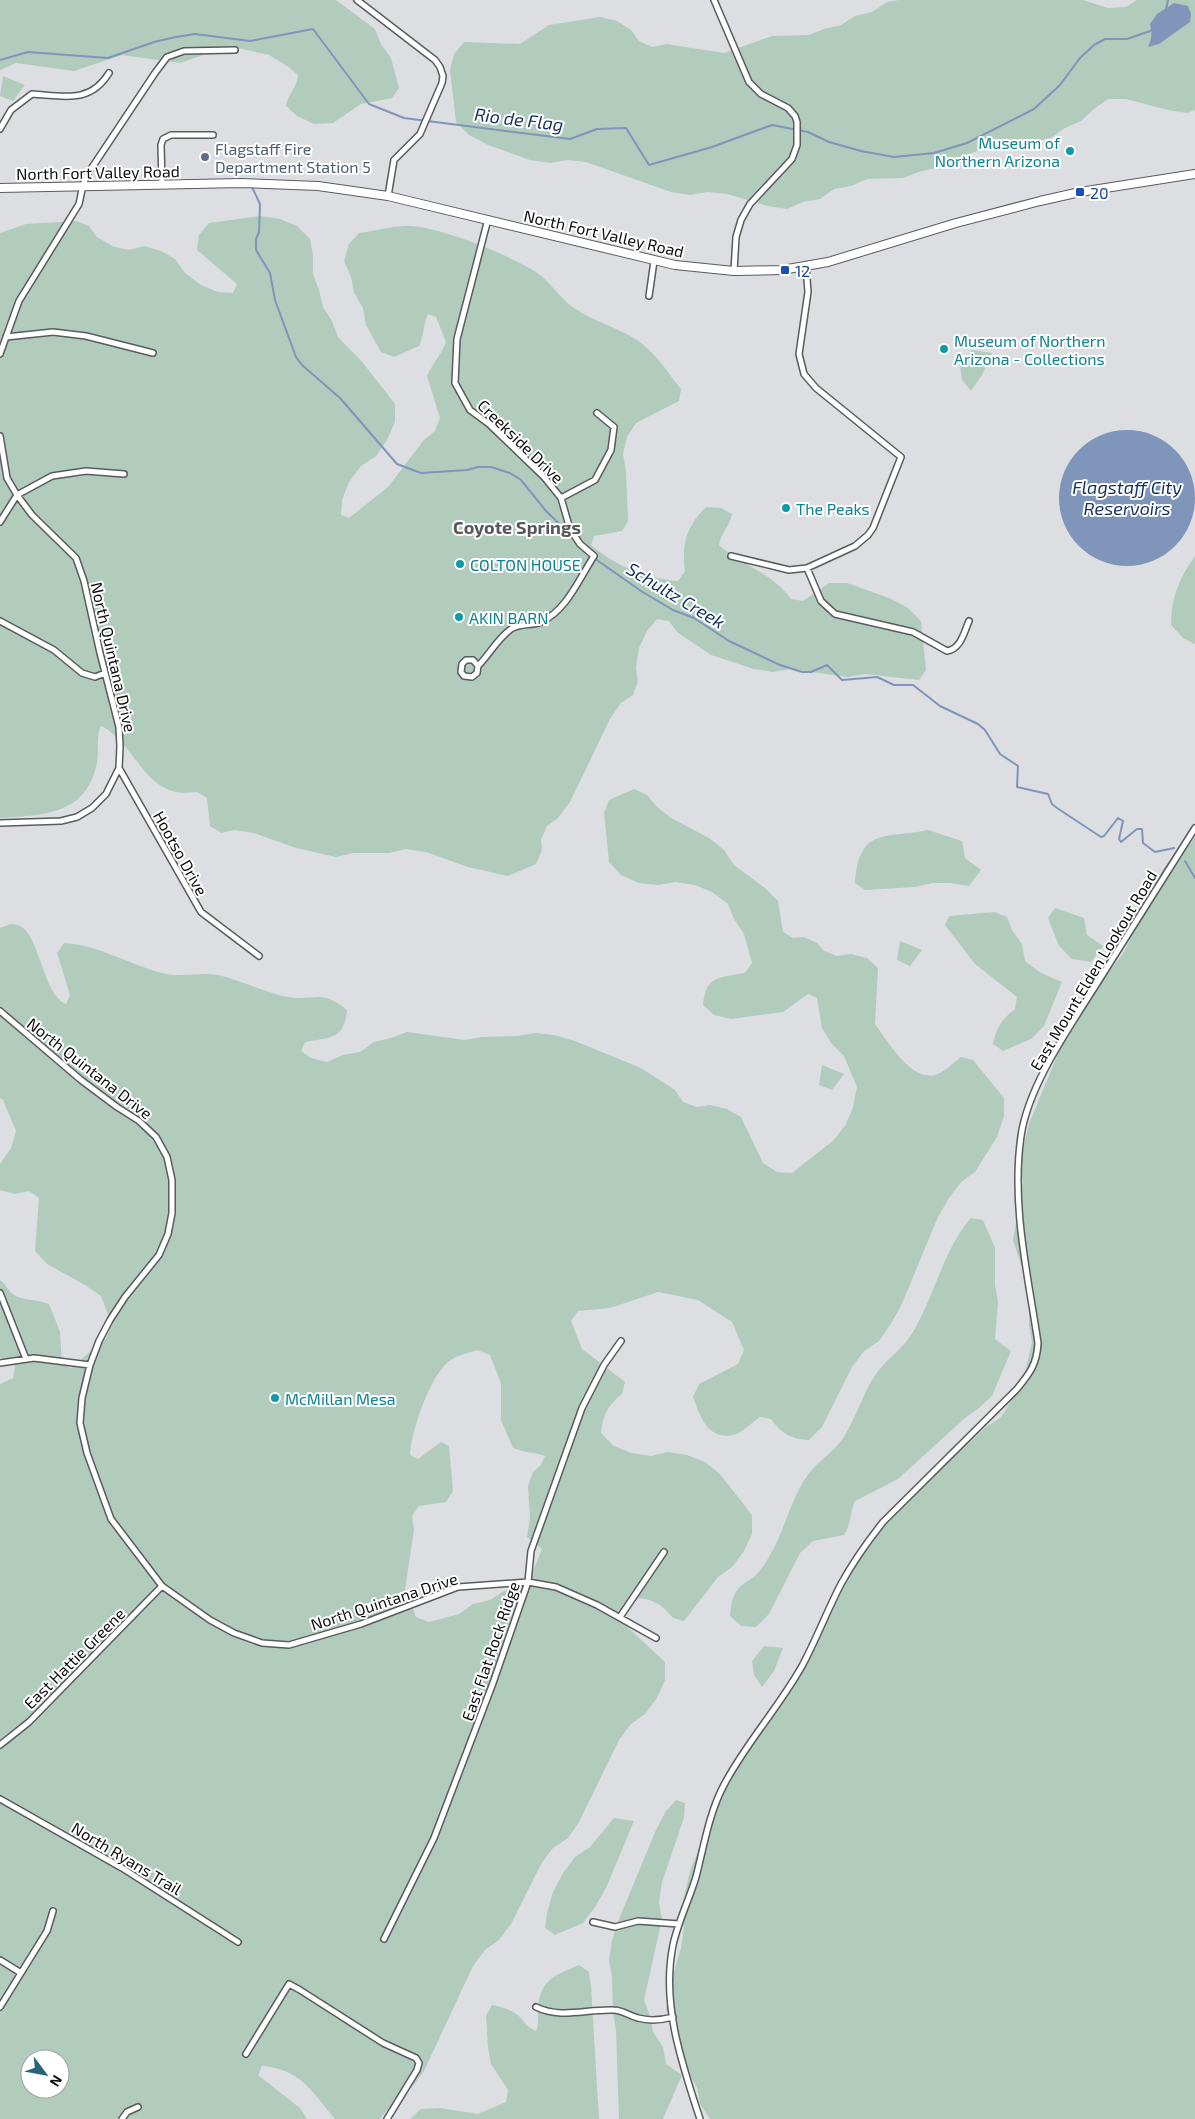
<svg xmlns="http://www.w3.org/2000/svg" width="1195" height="2119" viewBox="0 0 1195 2119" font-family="'Exo 2',sans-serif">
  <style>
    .green { fill: #b1ccbc; fill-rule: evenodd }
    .water { fill: #7f95ba }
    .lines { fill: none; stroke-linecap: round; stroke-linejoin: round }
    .stream { stroke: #7f95ba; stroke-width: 2 }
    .minor-casing { stroke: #5a5b5e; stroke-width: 8 }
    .primary-casing { stroke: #5a5b5e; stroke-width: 10 }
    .minor { stroke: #fff; stroke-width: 5 }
    .primary { stroke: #fff; stroke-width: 8 }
    .culture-dot { fill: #0f9aa8; stroke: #fff; stroke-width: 2 }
    .service-dot { fill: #5c6f8a; stroke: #fff; stroke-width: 2 }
    .transit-dot { fill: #1a4fb4; stroke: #fff; stroke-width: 2 }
    .labels { text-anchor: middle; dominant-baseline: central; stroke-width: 4; stroke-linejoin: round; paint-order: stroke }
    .culture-label { font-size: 16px; fill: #0d838f; stroke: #fff; text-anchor: start }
    .service-label { font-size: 16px; fill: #4e5e75; stroke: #fff; text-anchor: start }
    .street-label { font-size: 16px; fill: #0e0e0f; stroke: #fff }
    .transit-label { font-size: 16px; fill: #164399; stroke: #fff; text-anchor: start }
    .water-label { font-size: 18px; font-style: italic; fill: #15305f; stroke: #fff }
    .neighbourhood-label { font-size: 18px; font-weight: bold; fill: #57575b; stroke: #fff }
  </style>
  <rect width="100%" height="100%" fill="#dddee2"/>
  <!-- green -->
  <path class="green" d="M0 0H336L375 29 381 44 391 58 399 88 392 98 361 104 333 123 314 124 297 116 286 106C289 92 296 90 298 75L287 66 269 55 229 46 180 63 122 55 74 71 16 63 0 70Z
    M899 0H1083L1108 8 1126 7 1137 0H1195V110L1187 113 1168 110 1126 99H1108L1094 109 1081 121 1065 128 1051 138 1034 141 1019 148 982 149 967 155 950 159 935 168 919 172 903 178 867 179 851 186 834 189 820 199 803 202 787 209 768 206 727 194 707 192 690 195 671 192 586 162 567 160 550 163 530 160 488 145 469 135 456 122 450 70 454 54 464 42 520 44 549 25 600 17 617 21 631 30 639 41 652 47 666 44 724 53 772 36 809 35 824 29 841 25 855 16 872 12 887 2Z
    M3 76 25 85 13 101 0 96Z
    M260 216 280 219 297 226 310 239 313 256V274L319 290 323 307 332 321 338 337 363 363 395 404V422L387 440 376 456 361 466 349 482 342 500 341 515 349 518 388 487 424 440 435 431 440 418 427 376C433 363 441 355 446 342L436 317 428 314C423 325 424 335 419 346L394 357 381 352 366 325 363 308 354 293 351 277 344 261 349 244 359 233C375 231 395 225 411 226 443 228 509 255 536 272 551 282 559 298 574 308 593 321 616 327 635 339 655 351 667 372 681 389L679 401 636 423 627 437 623 454 626 471 628 521 622 531 594 536 591 545C614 565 647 579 678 581L685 571C681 543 687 526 706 507L721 508 732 514C729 528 721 532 719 545 742 566 773 573 791 599L803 601 829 583H847L889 598 908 608 921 621 926 670 919 680 865 674 848 677 790 669 773 672 754 669 711 655 677 632 669 621 657 619 647 631 639 648 636 668 638 682 633 695 621 703 610 719 570 802 558 818 547 826 541 840 542 850 536 864 508 876 468 867 426 852 406 849 389 853H353L336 857 296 848 254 833 234 830 221 833 210 826 207 798 197 792C156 798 146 770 122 743 115 736 110 730 101 726 95 738 100 753 96 767 84 816 41 815 0 818V233L26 224 76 221 89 226 97 237 112 246 128 250 145 246 161 251 175 259 185 273 201 285 218 292 233 293 237 284 197 250 199 235 209 223Z
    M972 350 992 353 982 375 971 391 962 380 960 366Z
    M1195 556V644L1183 638 1171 625C1171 598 1179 578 1195 556Z
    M634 789 647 795 656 806 671 818 709 838 724 850 734 865 765 888 778 901 783 932 793 938 804 937 817 943 824 951 837 956 851 954 867 958 878 968 875 1024C888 1041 910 1081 935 1075 944 1073 954 1062 961 1057L973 1060 1004 1098V1116L997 1137 975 1172 961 1182 949 1198 938 1217 901 1306 890 1325 879 1341 864 1351 852 1367 822 1427 809 1440C791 1439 782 1434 771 1419L760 1417C752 1422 741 1434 733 1435 707 1440 700 1416 693 1397L699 1384 738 1364 744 1350 732 1322 698 1300 658 1292 610 1308 578 1311 571 1321 582 1349 625 1382 622 1394C608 1405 603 1415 601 1433L614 1446 631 1453 651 1456 668 1452 687 1455 705 1462 720 1474 752 1515V1534L744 1551 732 1567 718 1577 684 1621 673 1618C662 1604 653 1599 635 1598L625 1609 624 1624 665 1662V1680L657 1698 645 1714 631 1724 619 1740 579 1822 568 1838 553 1848 541 1864 511 1924 499 1940 485 1950 473 1966 424 2071 412 2087 398 2097 380 2119H335C312 2092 301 2069 262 2066L258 2075 300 2108 307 2119H0V1384L13 1378 15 1366 0 1357V1280C6 1284 8 1291 14 1295 25 1301 36 1299 49 1304L60 1332 62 1364 71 1368 106 1338 112 1325 101 1296 85 1285 47 1264 35 1251 39 1198 29 1191 15 1194 0 1190V1164L11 1148 16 1131 3 1100 0 1098V928C3 927 8 925 11 924 41 922 39 992 66 1004L70 995 57 953 64 943C99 945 128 964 162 973 181 978 199 972 218 975 240 980 261 991 283 996 312 1003 320 987 347 1010 344 1040 331 1037 305 1042L301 1051 311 1058 327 1062 343 1055 360 1052 374 1042 391 1038 407 1032 465 1040 482 1037 518 1036 535 1033 554 1035 575 1041 641 1068 675 1090 683 1102 697 1107 710 1105 727 1109 741 1117 763 1163 777 1172 792 1173 834 1140 846 1124 853 1107 857 1087 844 1056 831 1043 822 1028 817 998 808 994 783 1012 731 1019 714 1015 703 1005C706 975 719 978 745 973L752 963 744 934 734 919 728 904 712 892 695 885 675 882 658 885 639 883 621 875 609 862 604 813 609 800ZM477 1350 490 1355 501 1383V1420L513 1448C525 1453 534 1452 545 1456L541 1465 533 1472 528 1486 530 1518 527 1537 542 1549 533 1571 521 1587 504 1591 490 1600 473 1604 459 1614 429 1622 416 1617 405 1589 414 1530 412 1516 419 1506 446 1502 453 1491 449 1446 441 1442 418 1459 410 1455C411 1431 429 1379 448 1362 455 1356 468 1353 477 1350ZM30 2059H60V2089H30Z
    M928 830 962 841 965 858 981 870 969 886 950 883H932L915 887 865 890 855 883C859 826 886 839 928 830Z
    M1195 837V2119H710L700 2104 697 2087 688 2073 685 2056 675 2042 672 2025 666 2009 669 1989 681 1948 684 1928 681 1911 690 1871 737 1759 759 1724 774 1715 785 1699 796 1680 833 1591 844 1572 856 1556 870 1546 905 1498 920 1488 986 1427 1001 1417 1023 1382 1032 1342 1029 1325V1288L1013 1240 1023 1181 1019 1164 1029 1124 1075 1013 1098 978 1112 968 1124 952 1163 869 1175 854 1190 844Z
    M1055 908 1084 918 1087 935 1103 946 1091 962 1072 959 1059 946 1048 918Z
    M994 912 1007 917 1012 930 1022 944 1025 961 1041 973 1062 982 1044 1026 1031 1039 1003 1051 993 1044C996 1028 1002 1019 1015 1009L1017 997 975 964 945 925 949 916Z
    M900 941 922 950 910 966 897 960Z
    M822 1065 844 1074 832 1090 819 1085Z
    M971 1218 983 1220 995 1248V1285L998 1302 995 1339 1011 1351 992 1396 979 1408 965 1418 898 1479 855 1501C850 1513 851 1524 844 1535L813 1541 800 1553 769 1614 756 1627 741 1626 730 1616C731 1605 732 1593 742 1585 745 1582 750 1580 754 1577 764 1568 771 1553 777 1542 787 1520 793 1496 807 1476 818 1460 835 1452 845 1435 857 1415 863 1393 876 1374 887 1358 903 1349 913 1332 935 1295 943 1250 971 1218Z
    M764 1646 783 1648 774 1671 762 1687 754 1675 752 1661Z
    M676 1800 685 1803 684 1818 662 1882 659 1902 662 1919 644 2000 650 2016 653 2032 663 2047 666 2064 682 2075 663 2119H619L616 2030 613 2013 612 1977 609 1960 612 1940 619 1919 656 1830 666 1811Z
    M614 1818 634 1821 606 1888 595 1907 583 1923 555 1935 545 1928 547 1913 553 1892 563 1873 575 1857 590 1847Z
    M579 1965 589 1972 591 1986 599 2119H410L421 2109 439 2108 478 2114 506 2102 508 2090 491 2064 488 2048 486 2016 492 2005C502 2007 513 2010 520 2017 526 2024 527 2027 536 2031 540 2022 537 2017 538 2008 540 1979 556 1975 579 1965Z"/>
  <!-- water -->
  <path class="water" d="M1174 3 1188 6 1191 14 1190 22 1159 44 1148 47C1152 39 1152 33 1150 24L1157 14Z
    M1059 498a68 68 0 1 1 136 0a68 68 0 1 1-136 0Z"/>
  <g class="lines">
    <!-- stream -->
    <path class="stream" d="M1166 10 1168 0
      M0 60 28 52 108 58 154 42 176 37 195 34 250 41 313 29 369 104 404 118 570 139 597 129 626 128 649 165 712 147 772 125 808 132 829 142 861 151 894 157 934 153 967 143 1034 109 1060 85 1080 58 1094 45 1105 39H1127L1153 30
      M252 187 260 204 259 232 256 239V250L270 273 275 300 296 357 302 365 340 398 397 464 421 473 467 470 478 467H491L510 473 521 480 546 511 573 537
      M594 558 641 591 673 610 694 618 729 641 780 665 802 672H811L827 665 842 680 877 677 894 685H913L940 706 978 724 985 730 1000 754 1018 766 1017 787 1048 794 1052 804 1057 808 1101 837 1104 836 1118 818 1123 821 1119 839 1121 842 1137 829H1142L1143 843 1155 852 1174 848
      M1185 861 1195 878"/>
    <defs>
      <path id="minor" d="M357 0 435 60 440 67 443 76 442 83 420 134 394 160 388 196
        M714 0 749 82 761 94 788 108 795 116 797 122V145L792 159 750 204 741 220 736 237 734 271
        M0 129 11 110 32 94C64 96 90 104 109 73
        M162 185 161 145 163 139 171 135H213
        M649 296 654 261
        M6 337 53 332 86 336 153 353
        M0 354 19 301 79 204 83 185 87 175 155 73 167 57 184 51 235 50
        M0 436 7 478 17 495 32 515 76 558 84 581 100 653 119 727 120 746 119 768 106 794 92 808 77 817 61 821 0 823
        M561 498 595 480 611 450 614 427 597 413
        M0 522 17 495 52 476 86 471 124 474
        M731 556 789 570 807 568 855 546 868 535 873 528 901 457 816 388 804 374 799 354 808 292 806 267
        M807 568 821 601 835 614 913 632 947 651C961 649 964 632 969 621
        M0 621 54 650 82 673 95 677 105 673
        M478 666 477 673 472 677 464 676 461 672 462 664 466 660H473L478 666C490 654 497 639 511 629 520 623 532 626 541 622 567 610 579 579 594 556L580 544 570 529 561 498 544 477 489 424 470 410 455 383 457 339 488 219
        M119 768 201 912 259 956
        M0 1011 81 1080 117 1107 139 1121 156 1137 167 1157 172 1180V1213L168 1234 159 1255 125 1297 110 1320 99 1341 90 1365 82 1398 80 1423 87 1453 111 1519 162 1586 210 1620 234 1633 262 1643 289 1645 361 1624 458 1587 528 1582 556 1587 597 1605 656 1638
        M0 1293 26 1359
        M0 1363 34 1358 90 1365
        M620 1617 664 1552
        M0 1745 29 1722 162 1586
        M0 1799 122 1868 238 1942
        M593 1922 615 1927 638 1921 679 1924
        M384 1939 434 1838 493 1683 528 1582 531 1551 582 1408 604 1365 621 1341
        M0 1960 21 1973
        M0 2007 47 1931 53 1911
        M536 2007C561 2019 586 2009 613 2010 623 2010 629 2016 638 2018 649 2021 662 2020 673 2017
        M246 2054 289 1984 300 1990 383 2043 416 2058 419 2063 417 2070 387 2119
        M122 2119 127 2112 138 2107
        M700 2119C682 2064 661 2004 673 1945 678 1922 689 1900 696 1877 704 1846 709 1812 725 1783 747 1742 779 1707 802 1666 816 1640 827 1611 841 1584 853 1562 868 1541 883 1522L1017 1389C1030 1373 1037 1364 1038 1343 1028 1275 1011 1205 1021 1136 1028 1086 1069 1028 1096 985 1129 933 1162 880 1195 828"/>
      <path id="primary" d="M0 188 241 183 318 186 388 196 675 265 734 271 782 270 828 262 956 223 1040 201 1080 192 1195 174"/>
    </defs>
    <!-- minor casing -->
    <use href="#minor" class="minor-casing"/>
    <!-- primary casing -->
    <use href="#primary" class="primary-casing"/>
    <!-- minor -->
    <use href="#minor" class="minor"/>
    <!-- primary -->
    <use href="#primary" class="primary"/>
  </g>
  <!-- markers -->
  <g class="culture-dot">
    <circle cx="1070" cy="151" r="5"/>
    <circle cx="944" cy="349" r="5"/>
    <circle cx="786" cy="508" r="5"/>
    <circle cx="460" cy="564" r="5"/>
    <circle cx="459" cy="617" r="5"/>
    <circle cx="275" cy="1398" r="5"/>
  </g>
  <circle class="service-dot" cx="205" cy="157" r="5"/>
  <g class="transit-dot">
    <rect x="1075" y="187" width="10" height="10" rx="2.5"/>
    <rect x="780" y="265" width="10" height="10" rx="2.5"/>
  </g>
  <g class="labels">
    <!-- culture labels -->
    <g class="culture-label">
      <text x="1060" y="142" text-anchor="end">Museum of<tspan x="1060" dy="18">Northern Arizona</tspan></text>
      <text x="954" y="340">Museum of Northern<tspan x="954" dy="18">Arizona - Collections</tspan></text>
      <text x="796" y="508">The Peaks</text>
      <text x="470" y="564">COLTON HOUSE</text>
      <text x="469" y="617">AKIN BARN</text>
      <text x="285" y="1398">McMillan Mesa</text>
    </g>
    <!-- service labels -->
    <g class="service-label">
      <text x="215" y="148">Flagstaff Fire<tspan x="215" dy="18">Department Station 5</tspan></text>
    </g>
    <!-- street labels -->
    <g class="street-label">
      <text transform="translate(98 172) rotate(-1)">North Fort Valley Road</text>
      <text transform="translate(604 233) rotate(13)">North Fort Valley Road</text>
      <text transform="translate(521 441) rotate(44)">Creekside Drive</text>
      <text transform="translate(114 657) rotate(77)">North Quintana Drive</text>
      <text transform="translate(181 853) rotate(61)">Hootso Drive</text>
      <text transform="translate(1093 970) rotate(-59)">East Mount Elden Lookout Road</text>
      <text transform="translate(90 1068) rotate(38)">North Quintana Drive</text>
      <text transform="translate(384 1601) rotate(-18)">North Quintana Drive</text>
      <text transform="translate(490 1651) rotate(-71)">East Flat Rock Ridge</text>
      <text transform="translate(74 1658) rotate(-45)">East Hattie Greene</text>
      <text transform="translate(127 1858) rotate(31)">North Ryans Trail</text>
    </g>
    <!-- transit labels -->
    <g class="transit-label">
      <text x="1090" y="192">20</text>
      <text x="795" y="270">12</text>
    </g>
    <!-- water labels -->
    <g class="water-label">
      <text transform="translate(519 119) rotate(7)">Rio de Flag</text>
      <text x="1127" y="487">Flagstaff City<tspan x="1127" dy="21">Reservoirs</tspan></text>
      <text transform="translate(676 595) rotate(31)">Schultz Creek</text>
    </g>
    <!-- neighbourhood labels -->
    <g class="neighbourhood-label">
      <text x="517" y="527">Coyote Springs</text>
    </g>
  </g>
  <!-- north arrow -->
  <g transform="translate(45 2074) rotate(122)"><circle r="24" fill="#ffffff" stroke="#9f9f9f"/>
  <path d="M0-4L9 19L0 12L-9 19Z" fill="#28637b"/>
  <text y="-8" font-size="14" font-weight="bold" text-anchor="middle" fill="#0e0e0f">N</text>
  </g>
</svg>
